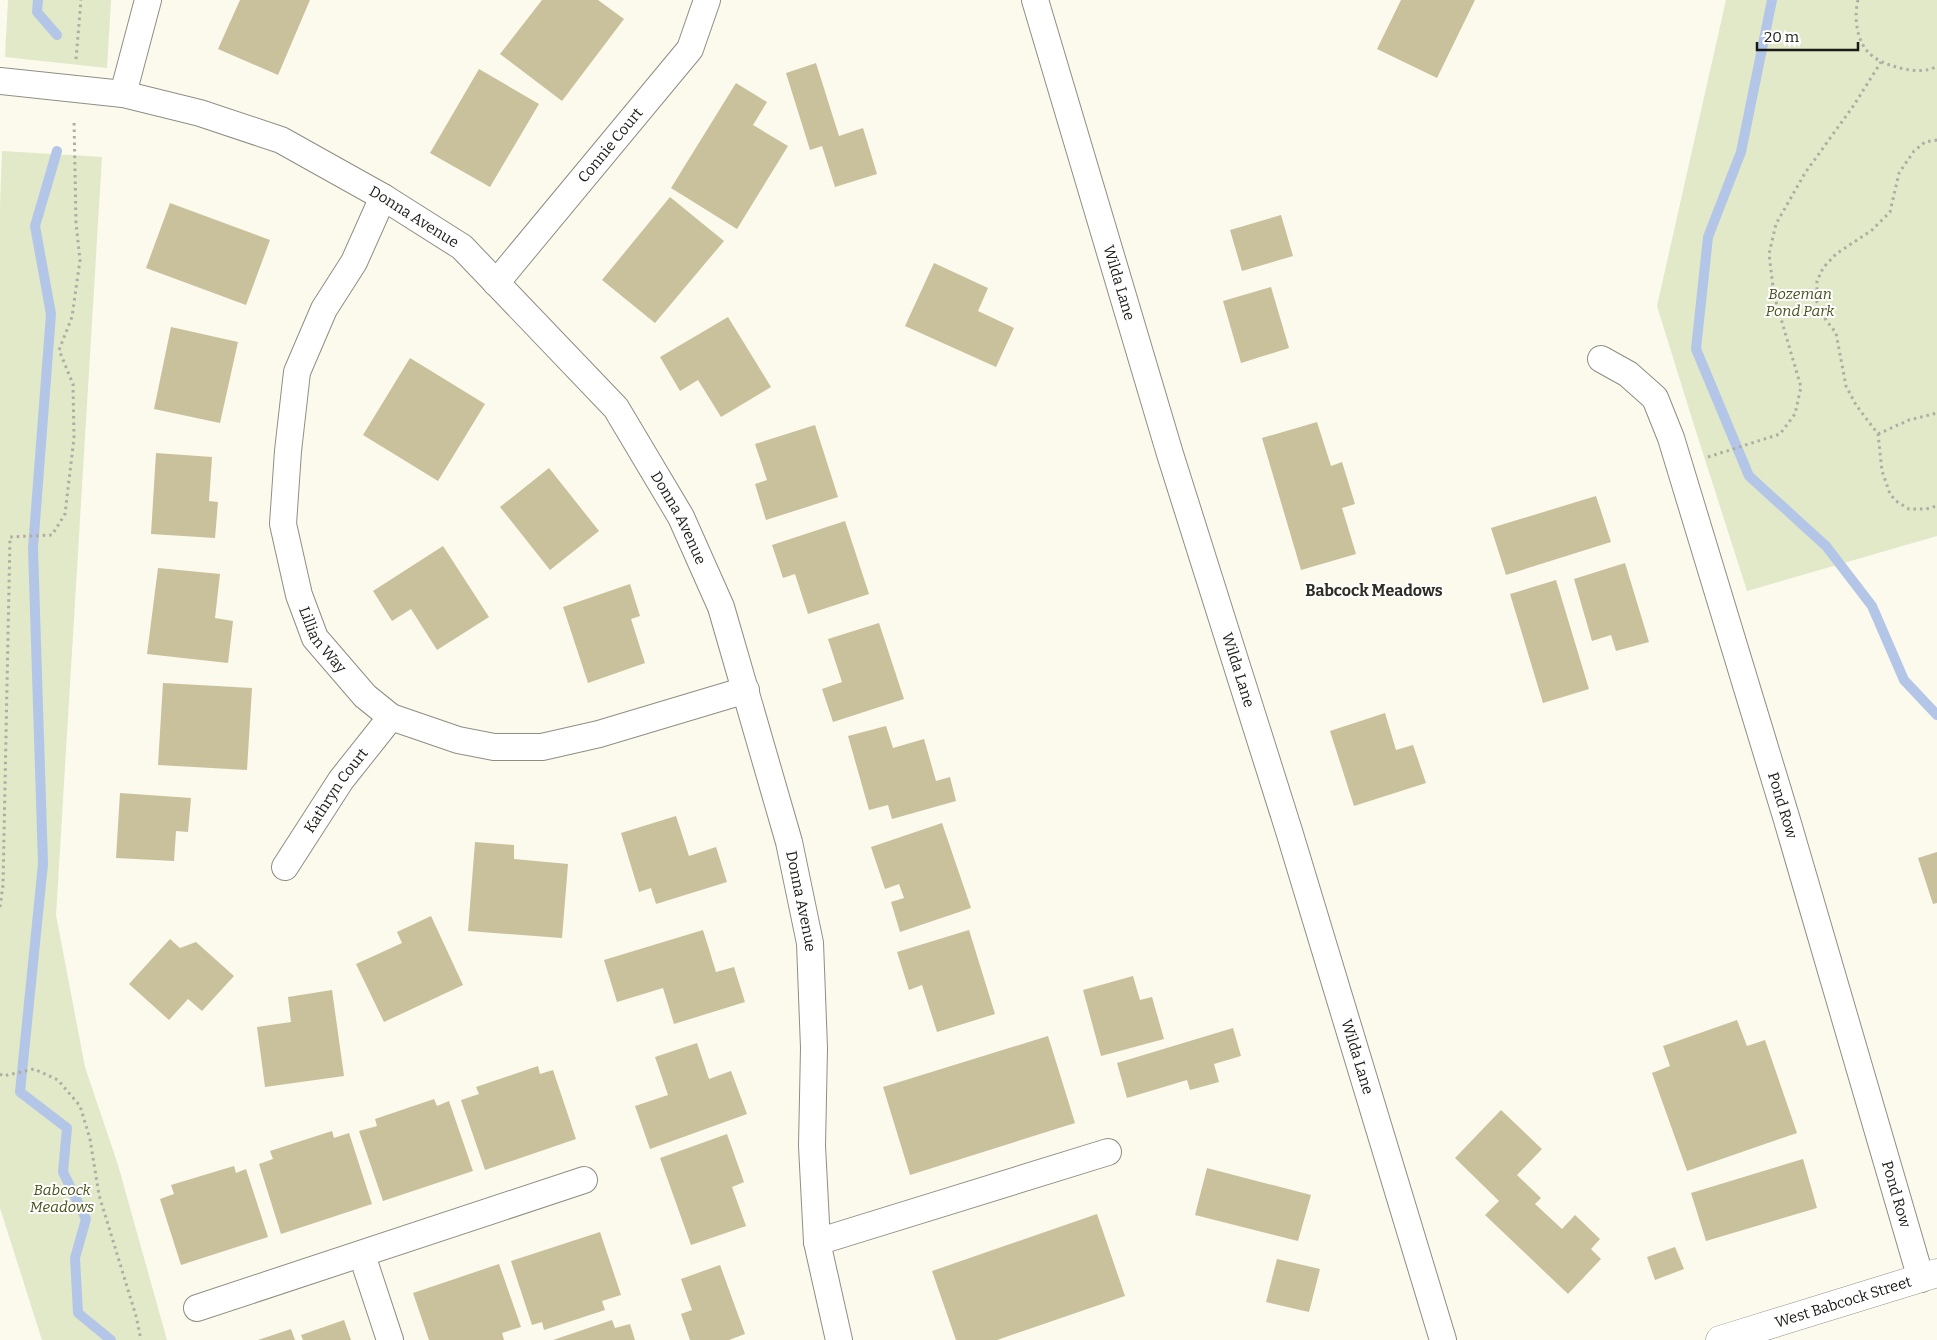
<svg xmlns="http://www.w3.org/2000/svg" width="1937" height="1340" viewBox="0 0 1937 1340" font-family="Bitter,serif">
  <style>
    .green { fill: #e1e9c9 }
    .lines { fill: none; stroke-linecap: round; stroke-linejoin: round }
    .stream { stroke: #b4c6e8; stroke-width: 10 }
    .building { fill: #c9c19c }
    .street-casing { stroke: #908e83; stroke-width: 28 }
    .secondary-casing { stroke: #908e83; stroke-width: 29 }
    .path { stroke: #aeaca3; stroke-width: 3; stroke-dasharray: 2.5 4; stroke-linecap: butt }
    .street { stroke: #fff; stroke-width: 26 }
    .secondary { stroke: #fff; stroke-width: 28 }
    .labels { text-anchor: middle; dominant-baseline: central; stroke-width: 4; stroke-linejoin: round; paint-order: stroke }
    .street-label { font-size: 15px; fill: #1b1a16; stroke: #fff }
    .park-label { font-size: 15px; font-style: italic; fill: #48531a; stroke: #fff }
    .neighbourhood-label { font-size: 16px; font-weight: bold; fill: #2f2d24; stroke: #fff }
  </style>
  <rect width="100%" height="100%" fill="#fcf9ed"/>
  <!-- green -->
  <path class="green" d="M8 0H111L107 68 5 57Z
    M1726 0H1937V536L1747 591 1693 422 1657 306Z
    M2 151 102 157 56 915 85 1067 118 1165 167 1340H42L0 1208V207Z"/>
  <g class="lines">
    <!-- stream -->
    <path class="stream" d="M38 0 37 12 57 35
      M1772 0 1741 152 1708 237 1696 349 1749 476 1826 546 1872 606 1904 680 1937 715
      M57 151 35 226 51 314 33 548 43 864 20 1092 67 1128 63 1172 86 1219 75 1258 78 1313 111 1340"/>
  </g>
  <!-- building -->
  <path class="building" d="M240 0H310L278 75 218 49Z
    M542 0H598L624 19 562 101 500 54Z
    M1401 0H1475L1437 78 1377 49Z
    M816 63 839 136 863 128 877 174 835 187 822 146 810 150 786 73Z
    M479 69 539 104 490 187 430 153Z
    M736 83 767 102 753 125 788 146 737 229 671 188Z
    M670 197 724 241 655 323 602 280Z
    M170 203 270 240 246 305 146 268Z
    M1281 215 1293 256 1242 271 1230 230Z
    M934 263 988 288 978 311 1014 328 996 367 905 326Z
    M1271 287 1289 348 1241 363 1223 301Z
    M728 317 771 387 721 417 698 380 680 391 660 357Z
    M171 327 238 342 220 423 154 409Z
    M410 358 485 404 438 481 363 435Z
    M1317 422 1331 466 1342 462 1355 504 1342 508 1356 554 1301 570 1262 438Z
    M815 425 838 497 766 520 755 484 767 480 755 444Z
    M156 453 212 457 209 501 218 502 215 538 151 534Z
    M549 468 599 531 550 570 500 507Z
    M1596 496 1611 542 1506 575 1491 528Z
    M845 521 869 594 808 614 795 574 783 578 772 545Z
    M443 546 489 617 437 650 411 609 392 621 373 591Z
    M1625 563 1649 642 1616 651 1611 635 1592 641 1574 579Z
    M158 568 220 574 215 618 233 621 228 663 147 654Z
    M1556 580 1589 689 1543 703 1510 594Z
    M630 584 640 616 631 619 645 663 588 683 563 607Z
    M879 623 904 699 833 722 822 689 842 682 828 639Z
    M163 683 252 688 247 770 158 765Z
    M1385 713 1396 750 1413 745 1426 783 1354 806 1330 731Z
    M886 726 893 748 924 739 936 781 950 777 956 801 892 819 888 805 869 810 848 736Z
    M120 793 191 798 188 832 176 831 174 861 116 858Z
    M676 816 689 856 716 847 727 882 656 904 651 888 639 892 621 833Z
    M942 823 971 908 900 932 891 902 904 898 899 884 885 889 871 847Z
    M475 842 514 845V859L568 864 562 938 468 931Z
    M1937 852V903L1933 904 1918 858Z
    M431 916 463 985 384 1022 356 964 402 943 397 932Z
    M703 930 716 972 734 967 745 1002 674 1024 663 988 617 1002 604 960Z
    M969 930 995 1014 937 1032 922 985 909 990 897 952Z
    M170 939 180 948 196 942 234 976 202 1011 188 999 169 1020 129 984Z
    M1133 976 1140 1000 1152 997 1164 1039 1101 1056 1083 990Z
    M332 990 344 1076 265 1087 257 1027 291 1022 288 997Z
    M1737 1020 1747 1046 1765 1040 1797 1133 1687 1171 1652 1073 1670 1066 1663 1046Z
    M1233 1028 1241 1056 1214 1064 1219 1082 1190 1090 1187 1080 1127 1098 1117 1063Z
    M1048 1036 1075 1123 910 1175 883 1087Z
    M697 1043 709 1079 731 1071 747 1114 650 1149 635 1106 668 1095 655 1057Z
    M538 1066 540 1074 553 1070 576 1139 485 1170 461 1100 479 1094 476 1087Z
    M434 1099 437 1106 449 1101 473 1171 383 1201 359 1131 377 1126 375 1119Z
    M1501 1110 1542 1149 1517 1175 1541 1198 1535 1204 1562 1229 1575 1215 1600 1239 1591 1249 1601 1259 1568 1294 1485 1215 1499 1201 1455 1158Z
    M332 1131 334 1138 349 1133 372 1204 281 1234 259 1164 273 1159 270 1151Z
    M727 1134 744 1182 732 1187 746 1226 691 1245 660 1158Z
    M1803 1159 1817 1208 1706 1241 1691 1193Z
    M234 1166 236 1173 246 1169 268 1237 181 1265 160 1199 174 1194 171 1185Z
    M1207 1168 1311 1195 1298 1241 1195 1215Z
    M1097 1214 1125 1296 997 1340H956L932 1271Z
    M600 1232 621 1295 602 1301 605 1310 544 1330 542 1322 532 1325 511 1261Z
    M1675 1247 1684 1269 1655 1280 1647 1257Z
    M1277 1259 1320 1269 1309 1312 1266 1302Z
    M499 1264 521 1327 502 1333 504 1340H429L413 1293Z
    M720 1265 745 1334 729 1340H690L681 1314 692 1310 681 1279Z
    M344 1320 351 1340H303L301 1335Z
    M612 1320 615 1328 630 1324 635 1340H553Z
    M291 1329 295 1340H258Z"/>
  <g class="lines">
    <defs>
      <g id="street">
        <path id="s1" d="M1035 0 1170 454 1289 831 1443 1340"/>
        <path id="s2" d="M0 81 123 94 200 113 281 140 383 197 462 247 616 408 681 517 721 607 789 842 810 943 814 1048 812 1146 817 1242 839 1340"/>
        <path d="M123 94 148 0"/>
        <path id="s3" d="M383 197 354 262 324 309 297 372 288 451 283 524 299 595 315 638 365 696 391 717 458 740 494 747H542L599 734 746 690"/>
        <path id="s4" d="M496 283 690 49 707 0"/>
        <path id="s5" d="M1601 359 1628 374 1655 398 1671 438 1787 820 1921 1279"/>
        <path id="s6" d="M285 867 341 780 391 717"/>
        <path d="M817 1242 1108 1152"/>
        <path d="M362 1255 390 1340"/>
        <path d="M197 1308 584 1180"/>
      </g>
      <g id="secondary">
        <path id="s7" d="M1720 1340 1937 1273"/>
      </g>
    </defs>
    <!-- street casing -->
    <use href="#street" class="street-casing"/>
    <!-- secondary casing -->
    <use href="#secondary" class="secondary-casing"/>
    <!-- path -->
    <path class="path" d="M1858 0C1854 16 1856 39 1868 52 1880 66 1922 77 1937 66
      M76 59 81 0
      M1937 140 1925 142 1914 151 1899 173 1890 212 1872 230 1836 254 1823 268 1817 281V302L1826 320 1836 333 1846 386 1856 405 1878 434 1882 471 1890 494 1896 501 1909 509H1926L1937 506
      M1878 434 1909 420 1937 413
      M1708 457 1780 434 1795 414 1801 387 1774 295 1769 254 1776 224 1805 173 1854 105 1881 62
      M0 907 3 885 10 537 52 535 65 514 74 438 73 384 59 350 72 317 80 260 76 223 74 120
      M0 1074 3 1076 34 1069 58 1080 80 1106 90 1139 99 1195 136 1316 141 1340"/>
    <!-- street -->
    <use href="#street" class="street"/>
    <!-- secondary -->
    <use href="#secondary" class="secondary"/>
  </g>
  <g class="labels">
    <!-- street labels -->
    <g class="street-label">
      <text stroke="none"><textPath href="#s4" startOffset="179">Connie Court</textPath></text>
      <text stroke="none"><textPath href="#s2" startOffset="442">Donna Avenue</textPath></text>
      <text stroke="none"><textPath href="#s1" startOffset="295">Wilda Lane</textPath></text>
      <text stroke="none"><textPath href="#s2" startOffset="848">Donna Avenue</textPath></text>
      <text stroke="none"><textPath href="#s3" startOffset="472">Lillian Way</textPath></text>
      <text stroke="none"><textPath href="#s1" startOffset="700">Wilda Lane</textPath></text>
      <text stroke="none"><textPath href="#s6" startOffset="92">Kathryn Court</textPath></text>
      <text stroke="none"><textPath href="#s5" startOffset="494">Pond Row</textPath></text>
      <text stroke="none"><textPath href="#s2" startOffset="1252">Donna Avenue</textPath></text>
      <text stroke="none"><textPath href="#s1" startOffset="1105">Wilda Lane</textPath></text>
      <text stroke="none"><textPath href="#s5" startOffset="899">Pond Row</textPath></text>
      <text stroke="none"><textPath href="#s7" startOffset="129">West Babcock Street</textPath></text>
    </g>
    <!-- park labels -->
    <g class="park-label">
      <text x="1800" y="294">Bozeman<tspan x="1800" dy="17">Pond Park</tspan></text>
      <text x="62" y="1190">Babcock<tspan x="62" dy="17">Meadows</tspan></text>
    </g>
    <!-- neighbourhood labels -->
    <g class="neighbourhood-label">
      <text x="1374" y="590">Babcock Meadows</text>
    </g>
  </g>
  <!-- scale -->
  <path d="M1757 42v8h101v-8" fill="none" stroke="#1b1a16" stroke-width="2.5"/>
  <text x="1764" y="42" font-size="15" fill="#1b1a16" stroke="#ffffff" stroke-width="4" paint-order="stroke">20 m</text>
</svg>
